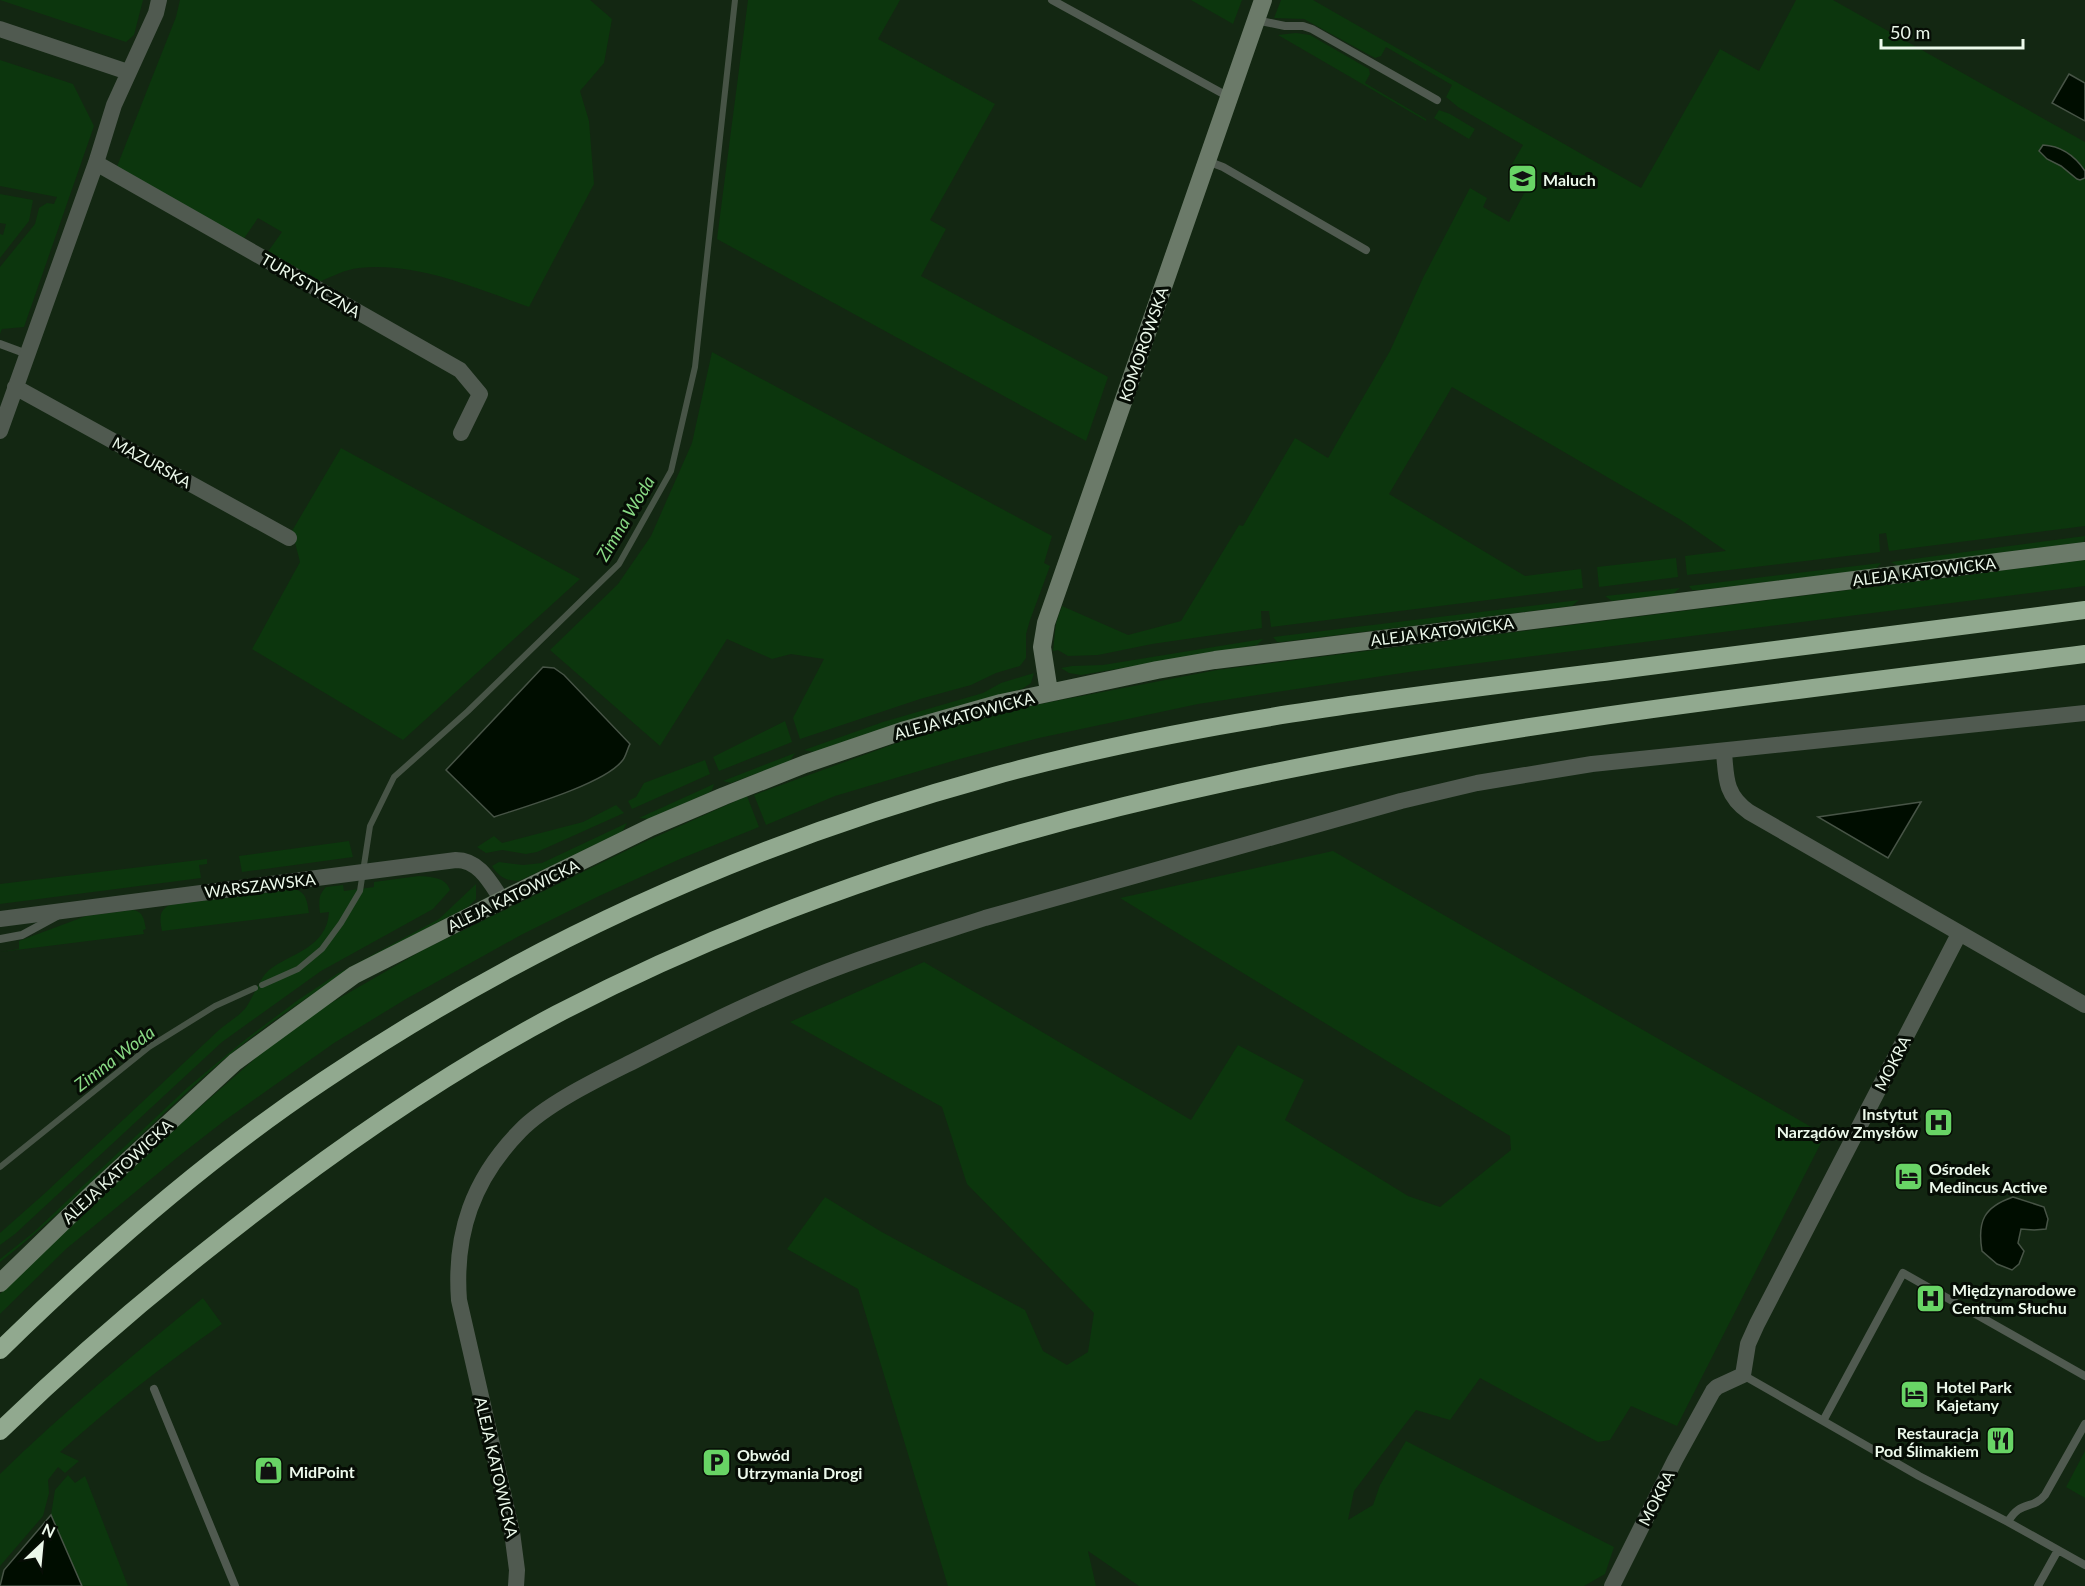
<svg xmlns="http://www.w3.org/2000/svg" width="2085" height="1586" viewBox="0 0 2085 1586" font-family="Lato,sans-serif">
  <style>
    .green { fill: #0c360d }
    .water { fill: #000d00; stroke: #475446; stroke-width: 1.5 }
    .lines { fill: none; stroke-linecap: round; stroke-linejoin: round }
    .stream { stroke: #475446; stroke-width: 6 }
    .lane { stroke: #505a50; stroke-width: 8 }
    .street { stroke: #505a50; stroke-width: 16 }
    .secondary { stroke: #6b7a69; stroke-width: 18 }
    .highway { stroke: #91a98f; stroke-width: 18 }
    .labels { text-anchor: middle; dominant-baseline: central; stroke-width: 6; stroke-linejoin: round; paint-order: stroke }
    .poi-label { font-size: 16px; font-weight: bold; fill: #ecf9eb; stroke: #060d05; text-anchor: start }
    .street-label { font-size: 16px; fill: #ecf9eb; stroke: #060d05 }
    .water-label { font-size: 18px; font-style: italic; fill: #88d984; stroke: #060d05 }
  </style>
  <rect width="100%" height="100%" fill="#132712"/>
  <!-- green -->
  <path class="green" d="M0 0H143L134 35 126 42Z
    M180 0H590L612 19 604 63 580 91 589 121 594 184 529 307C475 288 417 262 359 268 346 269 331 277 319 282L267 253 282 232 258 218 243 240 116 169 176 17Z
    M748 0H900L878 39 995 104 930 220 946 229 921 276 1108 377 1086 441 717 239Z
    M1191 0H1242L1233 24Z
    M1281 0H1313L1641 188 1720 49 1759 71 1796 0H1833L2085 142V526L1889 551 1886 533 1879 534 1880 552 1687 575 1685 556 1726 551 1681 520 1452 387 1389 494 1525 576 1581 569 1583 588 1271 627 1269 611H1261L1262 628 1152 644 1098 655 1068 656 1058 650 1053 651 1056 623 1062 606 1128 635 1181 621 1239 525 1243 526 1295 438 1328 458 1390 351 1423 278 1470 188 1487 198 1483 207 1509 222 1533 176 1512 164 1523 145 1458 107 1446 97 1452 85 1386 47 1381 56 1375 58 1304 19 1274 18Z
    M1296 33 1310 35 1369 69 1370 74 1365 83 1426 119V121L1278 35Z
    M0 60 73 84 94 126 24 327 2 329 0 334V267L35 224 39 208 47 203 54 204 57 197 0 186Z
    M1439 110 1450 114 1475 129 1469 139 1434 118Z
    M0 194 33 200 29 221 0 258V234L3 235 6 224 0 223Z
    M712 352 1052 536 1044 563 1050 566 1030 620 1026 634V658L1020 666 996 673 971 685 920 699 800 739 793 718 824 659 791 654 772 659 727 639 660 746 550 650 618 584 651 536 692 443Z
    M341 448 580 579 403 740 252 649 300 562 292 531Z
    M2085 536 2084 542 1898 566 1891 562Z
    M1676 558 1678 577 1599 587 1597 567Z
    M2085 560V586L1409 672 1198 704 1039 738 956 760 835 796 766 825 754 795 908 739 1030 706 1217 670Z
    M1881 563 1876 569 1700 590H1692L1689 586Z
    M1680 588 1673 594 1612 601 1605 596Z
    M1579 600 1572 606 1281 642H1277L1273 637Z
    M1263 639 1257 645 1081 675 1069 673 1061 668 1072 666 1103 665Z
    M1034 673 1031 683 1022 689 918 717 814 752 804 750 883 722 983 693 1001 683Z
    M785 721 792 742 719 771 713 757Z
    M795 753 790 761 731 783 723 781Z
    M705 760 710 774 632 809 628 801 636 797 644 783Z
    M714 784 712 790 708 793 649 819 639 818Z
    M747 796 759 827 680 859 597 897 521 935 406 999 334 1043 224 1121 179 1156 66 1249 0 1314V1294L96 1201 184 1121 258 1056 324 1007 423 950 642 843Z
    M616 805 624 813 537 852 526 854 502 850 486 853 477 847 494 836 502 843 583 822Z
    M627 823 622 832 519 881C506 881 499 877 492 866L499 862 523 865 542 863Z
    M349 841 353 857 242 872 239 856Z
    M1333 851 1825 1135 1677 1426 1631 1406 1610 1440 1598 1442 1480 1378 1450 1420 1416 1410 1354 1491 1348 1520 1373 1505 1380 1485 1406 1441 1614 1547 1605 1574 1584 1586H1139L1088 1551 1096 1586H948L858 1289 787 1249 825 1197 880 1231 1025 1310 1043 1351 1067 1365 1088 1352 1094 1313 967 1184 942 1107 790 1022 924 962 1191 1120 1238 1045 1304 1080 1285 1120 1408 1196 1440 1207 1511 1150 1510 1136 1120 898Z
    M207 859V864L199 865 201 878 0 904V884Z
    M419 876C431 877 446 877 450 890L433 909 321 971 222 1042 15 1234 0 1245V1233L44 1194 219 1030C228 1022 241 1015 247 1006 254 995 260 978 269 970 291 953 327 948 329 912L320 913C319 902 318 895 326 887L343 885 344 891 374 887V882Z
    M476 884V899L468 907C381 951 297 998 222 1061 146 1126 79 1201 0 1262V1259L34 1232 188 1087 246 1039 298 1000 337 974 439 919Z
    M295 889C307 893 307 902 309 913L162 931C160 920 158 910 170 905Z
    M133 910C144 912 144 920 146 929L143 930 144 934 0 952 19 949V941L86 916Z
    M203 1298 222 1324C165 1364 111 1406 60 1452L79 1461 65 1473 58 1467 48 1480 49 1493 43 1516 0 1566V1474C64 1411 133 1355 203 1298Z
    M2085 1451V1498L2066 1487Z
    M68 1475 75 1483 85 1476 128 1586H82L51 1515 55 1490Z"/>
  <!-- water -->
  <path class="water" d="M2069 74 2085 83V121L2052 103Z
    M2043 145C2062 146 2075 156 2085 171V178L2080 180 2077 179 2061 166 2047 159 2039 151Z
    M543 667 554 668 564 675 630 744C627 749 626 757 622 761 604 784 524 807 494 817L446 770Z
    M1921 802 1888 858 1818 817Z
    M2013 1197 2044 1207 2048 1219 2046 1229 2034 1230 2021 1229 2018 1243 2024 1251 2019 1264 2012 1270 1997 1264 1982 1251C1977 1221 1984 1207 2013 1197Z
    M51 1515 82 1586H0L4 1570Z"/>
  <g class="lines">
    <!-- stream -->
    <path class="stream" d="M262 985 298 969 322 949 341 923 360 891 370 826 394 777 468 711 619 564 671 471 695 367 735 0
      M0 1167 149 1047 215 1006 255 988"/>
    <!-- lane -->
    <path class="lane" d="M1052 0 1229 97
      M1256 20 1285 26H1303L1312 29 1437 100
      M1207 161 1223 167 1366 250
      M0 344 27 354
      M0 939 22 935 57 916
      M1743 1375 1919 1476 2008 1522 2085 1565
      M154 1389 235 1586
      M1823 1421 1903 1273 2085 1376
      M2008 1522C2020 1500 2033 1510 2045 1495L2085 1424
      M2038 1586 2058 1550"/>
    <!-- street -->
    <path class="street" d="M0 29 128 72
      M96 163 460 370 480 394 461 433
      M15 387 289 538
      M0 431 96 163 114 105 156 13 159 0
      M1724 751C1726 778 1725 795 1749 812L2085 1005
      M0 919 456 860C479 860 490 882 502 900
      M516 1586 517 1570 512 1532 459 1300C454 1233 473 1179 520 1131 546 1104 598 1079 632 1062 702 1026 773 991 847 964 893 947 939 933 985 918L1401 801 1477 783 1592 764 2085 713
      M1612 1586 1675 1460 1713 1391 1717 1387 1743 1375 1748 1344 1757 1324 1959 934"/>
    <!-- secondary -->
    <path class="secondary" d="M1049 692 1042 647 1046 623 1263 0
      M0 1283 97 1189 235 1062 354 975 502 900 651 827 724 796 805 764 902 731 1001 703 1157 670 1215 660 2085 551"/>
    <!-- highway -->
    <path class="highway" d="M0 1350C100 1252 206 1159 323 1081 528 943 756 841 994 776 1193 721 1406 696 1611 671 1769 651 1927 630 2085 610
      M0 1431C66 1367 135 1307 207 1250 317 1162 432 1080 557 1014 1028 768 1566 720 2085 654"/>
  </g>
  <!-- icons -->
  <defs>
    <symbol id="school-square" viewBox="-11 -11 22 22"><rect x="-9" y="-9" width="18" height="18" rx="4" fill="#68d465" stroke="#060d05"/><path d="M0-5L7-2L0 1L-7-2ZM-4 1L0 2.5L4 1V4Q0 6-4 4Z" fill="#111"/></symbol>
    <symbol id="hospital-square" viewBox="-11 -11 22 22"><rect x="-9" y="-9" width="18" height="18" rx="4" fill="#68d465" stroke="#060d05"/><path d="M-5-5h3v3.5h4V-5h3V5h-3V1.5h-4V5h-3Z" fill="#111"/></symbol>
    <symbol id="hotel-square" viewBox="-11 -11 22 22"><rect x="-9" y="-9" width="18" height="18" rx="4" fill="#68d465" stroke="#060d05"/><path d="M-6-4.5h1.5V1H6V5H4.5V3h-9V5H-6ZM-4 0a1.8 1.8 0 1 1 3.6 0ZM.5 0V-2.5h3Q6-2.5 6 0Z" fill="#111"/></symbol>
    <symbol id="restaurant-square" viewBox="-11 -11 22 22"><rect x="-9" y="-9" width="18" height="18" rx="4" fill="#68d465" stroke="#060d05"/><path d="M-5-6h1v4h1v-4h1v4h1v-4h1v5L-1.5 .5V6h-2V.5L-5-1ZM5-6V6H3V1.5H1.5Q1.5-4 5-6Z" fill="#111"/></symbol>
    <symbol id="parking-square" viewBox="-11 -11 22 22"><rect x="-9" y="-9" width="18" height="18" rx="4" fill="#68d465" stroke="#060d05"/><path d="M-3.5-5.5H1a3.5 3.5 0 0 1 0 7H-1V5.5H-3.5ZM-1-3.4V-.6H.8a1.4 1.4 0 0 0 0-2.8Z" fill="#111"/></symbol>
    <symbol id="shop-square" viewBox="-11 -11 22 22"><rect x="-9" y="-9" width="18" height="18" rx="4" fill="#68d465" stroke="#060d05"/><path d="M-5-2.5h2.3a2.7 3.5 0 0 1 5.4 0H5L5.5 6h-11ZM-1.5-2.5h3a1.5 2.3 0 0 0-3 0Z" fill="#111"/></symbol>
  </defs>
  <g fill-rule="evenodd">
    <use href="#school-square" x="1506" y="162" width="33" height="33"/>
    <use href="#hospital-square" x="1922" y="1106" width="33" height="33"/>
    <use href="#hotel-square" x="1892" y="1160" width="33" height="33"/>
    <use href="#hospital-square" x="1914" y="1282" width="33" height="33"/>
    <use href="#hotel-square" x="1898" y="1378" width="33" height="33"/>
    <use href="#restaurant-square" x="1984" y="1424" width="33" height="33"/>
    <use href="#parking-square" x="700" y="1446" width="33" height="33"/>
    <use href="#shop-square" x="252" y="1454" width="33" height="33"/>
  </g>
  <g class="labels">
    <!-- poi labels -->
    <g class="poi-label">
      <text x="1543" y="179">Maluch</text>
      <text x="1918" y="1113" text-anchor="end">Instytut<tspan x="1918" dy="18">Narządów Zmysłów</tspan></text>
      <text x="1929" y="1168">Ośrodek<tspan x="1929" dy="18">Medincus Active</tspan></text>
      <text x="1952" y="1289">Międzynarodowe<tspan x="1952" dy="18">Centrum Słuchu</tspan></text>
      <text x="1936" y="1386">Hotel Park<tspan x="1936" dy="18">Kajetany</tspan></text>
      <text x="1979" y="1432" text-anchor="end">Restauracja<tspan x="1979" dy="18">Pod Ślimakiem</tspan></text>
      <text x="737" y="1454">Obwód<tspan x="737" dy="18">Utrzymania Drogi</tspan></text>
      <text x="289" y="1471">MidPoint</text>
    </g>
    <!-- street labels -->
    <g class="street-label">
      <text transform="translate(311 285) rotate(30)">TURYSTYCZNA</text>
      <text transform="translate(1143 344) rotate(-71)">KOMOROWSKA</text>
      <text transform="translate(152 462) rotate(29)">MAZURSKA</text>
      <text transform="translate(1924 571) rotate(-7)">ALEJA KATOWICKA</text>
      <text transform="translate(1442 631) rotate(-7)">ALEJA KATOWICKA</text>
      <text transform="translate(964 715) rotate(-15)">ALEJA KATOWICKA</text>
      <text transform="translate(260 885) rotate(-7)">WARSZAWSKA</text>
      <text transform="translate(513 895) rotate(-26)">ALEJA KATOWICKA</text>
      <text transform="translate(1892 1063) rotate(-63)">MOKRA</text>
      <text transform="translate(117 1171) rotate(-43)">ALEJA KATOWICKA</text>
      <text transform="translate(497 1467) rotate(77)">ALEJA KATOWICKA</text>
      <text transform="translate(1656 1498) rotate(-63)">MOKRA</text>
    </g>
    <!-- water labels -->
    <g class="water-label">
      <text transform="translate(625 518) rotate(-59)">Zimna Woda</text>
      <text transform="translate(114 1058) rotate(-37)">Zimna Woda</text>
    </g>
  </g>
  <!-- north arrow -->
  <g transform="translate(42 1544) rotate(26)" stroke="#060d05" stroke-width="4.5" paint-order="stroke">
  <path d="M0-4.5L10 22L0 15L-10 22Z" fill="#ecf9eb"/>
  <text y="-9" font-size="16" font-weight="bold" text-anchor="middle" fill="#ecf9eb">N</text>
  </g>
  <!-- scale -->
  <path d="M1881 39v9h142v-9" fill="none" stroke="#ecf9eb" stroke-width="3"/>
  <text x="1890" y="39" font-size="18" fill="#ecf9eb" stroke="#060d05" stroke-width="4.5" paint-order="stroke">50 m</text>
</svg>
